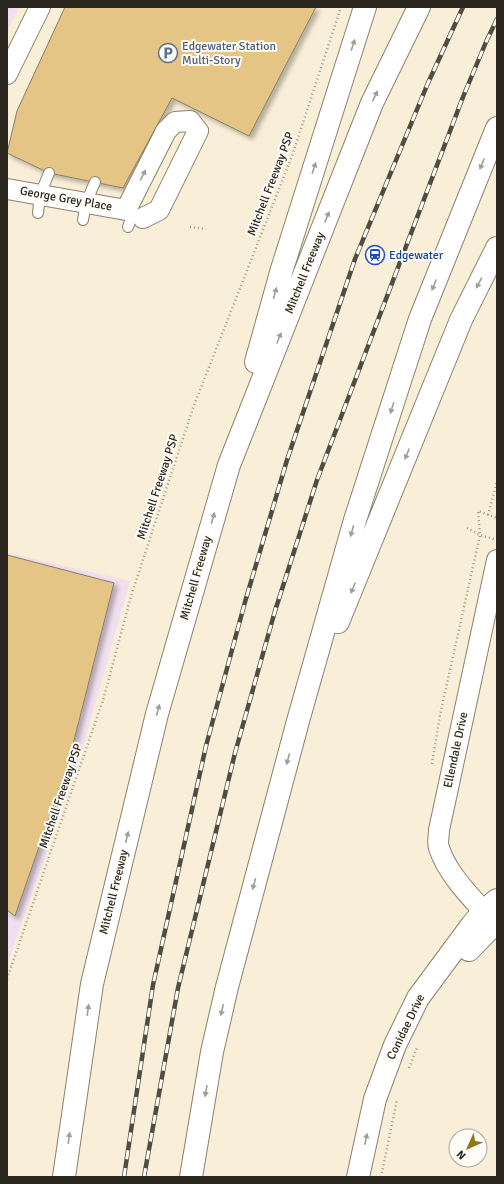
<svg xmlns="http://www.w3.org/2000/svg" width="504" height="1184" viewBox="0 0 504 1184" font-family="Signika,sans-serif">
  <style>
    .commercial { fill: #f1deee }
    .building { fill: #e4c586; stroke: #877d69; filter: url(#shadow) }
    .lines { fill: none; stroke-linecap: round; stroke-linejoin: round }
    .lane-casing { stroke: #8c826e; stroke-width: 12 }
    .street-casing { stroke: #8c826e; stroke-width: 22 }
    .secondary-casing { stroke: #8c826e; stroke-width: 24 }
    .highway-casing { stroke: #8c826e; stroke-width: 24 }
    .path { stroke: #a19988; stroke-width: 2.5; stroke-dasharray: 1 3; stroke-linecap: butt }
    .lane { stroke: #fff; stroke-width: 10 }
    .street { stroke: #fff; stroke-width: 20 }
    .secondary { stroke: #fff; stroke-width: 22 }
    .highway { stroke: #fff; stroke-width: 22 }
    .rail-casing { stroke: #514c40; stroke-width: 4.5 }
    .rail { stroke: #fefcf7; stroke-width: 3; stroke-dasharray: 9; stroke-linecap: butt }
    .oneway { fill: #9f9d99 }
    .labels { text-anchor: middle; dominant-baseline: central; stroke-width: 4; stroke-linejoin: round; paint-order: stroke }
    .service-label { font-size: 12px; fill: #4e5e75; stroke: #fefcf7; text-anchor: start }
    .street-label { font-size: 12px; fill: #2a261d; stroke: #fefcf7 }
    .transit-label { font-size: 12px; fill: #164399; stroke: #fefcf7; text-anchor: start }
  </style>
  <defs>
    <filter id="shadow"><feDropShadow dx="3.5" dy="3.5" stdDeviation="2" flood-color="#0004"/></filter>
  </defs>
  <rect width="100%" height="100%" fill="#f9eed7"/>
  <!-- commercial -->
  <path class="commercial" d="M7 7H19L7 31Z
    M7 553 130 581 76 771 7 964Z"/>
  <!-- building -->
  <path class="building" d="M65 7H316L249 136 172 98 123 188 49 173 7 153 17 111Z
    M7 555 114 583 68 764 15 916 7 910Z"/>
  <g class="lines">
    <defs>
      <path id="lane" d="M38 213 40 195 49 173
        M83 220 86 203 95 182
        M128 227 133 213"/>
      <path id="street" d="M7 74 40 7
        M7 189 126 210 166 131 175 122 190 121 198 131 159 210 143 218
        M494 923C475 901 448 876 439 848 437 843 439 836 439 830L497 560"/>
      <path id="secondary" d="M469 950 497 921
        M358 1177 375 1099 395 1045 418 998 472 925 484 911 497 900"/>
      <path id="highway" d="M256 362 282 269 365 7
        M338 622 461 320 497 248
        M64 1177 92 984 157 714 229 465 372 103 419 7
        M191 1177 212 1052 227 987 298 721 355 520 420 319 497 128"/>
    </defs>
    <!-- lane casing -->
    <use href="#lane" class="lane-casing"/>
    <!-- street casing -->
    <use href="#street" class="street-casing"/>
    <!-- secondary casing -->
    <use href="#secondary" class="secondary-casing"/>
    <!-- highway casing -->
    <use href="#highway" class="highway-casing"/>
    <!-- path -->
    <path class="path" d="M190 227 206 229
      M488 515 497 481
      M467 528 480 535 497 540
      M432 764 440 715 480 535 478 511 497 518
      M7 979 104 697 131 596 193 408 292 156 341 7
      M409 1068 417 1048
      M381 1177 397 1100"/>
    <!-- lane -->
    <use href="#lane" class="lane"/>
    <!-- street -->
    <use href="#street" class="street"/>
    <!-- secondary -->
    <use href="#secondary" class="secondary"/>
    <!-- highway -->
    <use href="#highway" class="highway"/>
    <defs>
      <path id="rail" d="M124 1177 153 985 206 746 245 602 287 460 355 259 428 83 463 7
        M144 1177 178 988 235 753 275 611 317 480 463 97 486 42 497 19"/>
    </defs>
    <!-- rail casing -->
    <use href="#rail" class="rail-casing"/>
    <!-- rail -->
    <use href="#rail" class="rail"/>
  </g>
  <!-- one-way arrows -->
  <defs><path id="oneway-solid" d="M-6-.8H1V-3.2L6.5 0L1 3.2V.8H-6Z"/></defs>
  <g class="oneway">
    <use href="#oneway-solid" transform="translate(353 45) rotate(-72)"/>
    <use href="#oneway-solid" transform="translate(375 96) rotate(-64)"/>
    <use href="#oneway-solid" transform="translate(482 164) rotate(112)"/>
    <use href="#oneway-solid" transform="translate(314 168) rotate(-72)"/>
    <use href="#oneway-solid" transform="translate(143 175) rotate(-63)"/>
    <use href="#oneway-solid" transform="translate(327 217) rotate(-68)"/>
    <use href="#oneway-solid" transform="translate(479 283) rotate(117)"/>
    <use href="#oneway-solid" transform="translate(434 285) rotate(112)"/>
    <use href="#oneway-solid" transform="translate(275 293) rotate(-75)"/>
    <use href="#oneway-solid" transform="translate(279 338) rotate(-68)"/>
    <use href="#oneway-solid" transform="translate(392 408) rotate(108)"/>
    <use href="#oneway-solid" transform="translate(407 454) rotate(112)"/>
    <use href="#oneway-solid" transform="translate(213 518) rotate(-74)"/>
    <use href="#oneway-solid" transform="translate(352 531) rotate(106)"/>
    <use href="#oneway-solid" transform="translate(353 588) rotate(112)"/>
    <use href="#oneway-solid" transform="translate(158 710) rotate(-75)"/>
    <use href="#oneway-solid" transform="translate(288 759) rotate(105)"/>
    <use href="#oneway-solid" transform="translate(127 837) rotate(-76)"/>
    <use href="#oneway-solid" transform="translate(254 884) rotate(105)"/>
    <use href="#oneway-solid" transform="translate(88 1010) rotate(-82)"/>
    <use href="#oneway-solid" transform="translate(222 1010) rotate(103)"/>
    <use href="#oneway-solid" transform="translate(206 1091) rotate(100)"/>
    <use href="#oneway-solid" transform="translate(69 1138) rotate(-82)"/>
    <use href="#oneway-solid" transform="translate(366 1139) rotate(-78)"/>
  </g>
  <!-- icons -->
  <defs>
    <symbol id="parking-ring" viewBox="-11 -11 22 22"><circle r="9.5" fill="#fefcf7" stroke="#5c6f8a" stroke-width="1.5"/><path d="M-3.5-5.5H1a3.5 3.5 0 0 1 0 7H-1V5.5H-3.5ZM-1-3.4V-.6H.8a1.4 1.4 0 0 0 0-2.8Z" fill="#5c6f8a"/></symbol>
    <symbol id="station-ring" viewBox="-11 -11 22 22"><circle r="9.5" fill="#fefcf7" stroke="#1a4fb4" stroke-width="1.5"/><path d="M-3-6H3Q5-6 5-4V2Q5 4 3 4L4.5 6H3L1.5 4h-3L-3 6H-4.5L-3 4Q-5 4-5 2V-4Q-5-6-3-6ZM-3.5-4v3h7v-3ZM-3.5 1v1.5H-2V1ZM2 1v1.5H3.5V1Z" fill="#1a4fb4"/></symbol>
  </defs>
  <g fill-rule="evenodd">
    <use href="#parking-ring" x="157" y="42" width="22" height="22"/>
    <use href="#station-ring" x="364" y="244" width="22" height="22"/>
  </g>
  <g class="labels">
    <!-- service labels -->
    <g class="service-label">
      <text x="182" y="46">Edgewater Station<tspan x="182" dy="14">Multi-Story</tspan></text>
    </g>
    <!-- street labels -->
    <g class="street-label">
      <text transform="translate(271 184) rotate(-69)">Mitchell Freeway PSP</text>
      <text transform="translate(66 199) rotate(10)">George Grey Place</text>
      <text transform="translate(305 273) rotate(-68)">Mitchell Freeway</text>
      <text transform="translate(158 487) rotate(-72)">Mitchell Freeway PSP</text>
      <text transform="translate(196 578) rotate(-74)">Mitchell Freeway</text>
      <text transform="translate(456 750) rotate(-78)">Ellendale Drive</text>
      <text transform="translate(61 796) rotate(-71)">Mitchell Freeway PSP</text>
      <text transform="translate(114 892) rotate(-76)">Mitchell Freeway</text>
      <text transform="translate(406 1027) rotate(-64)">Conidae Drive</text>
    </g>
    <!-- transit labels -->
    <g class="transit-label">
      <text x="389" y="255">Edgewater</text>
    </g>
  </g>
  <!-- border -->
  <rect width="504" height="1184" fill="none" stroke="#2a261d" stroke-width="16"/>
  <!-- north arrow -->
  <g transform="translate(468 1148) rotate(225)"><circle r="19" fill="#fefcf7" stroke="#a9a6a0"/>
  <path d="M0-3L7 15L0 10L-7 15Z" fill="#90761c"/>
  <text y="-6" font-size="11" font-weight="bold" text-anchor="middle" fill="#2a261d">N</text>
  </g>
</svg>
